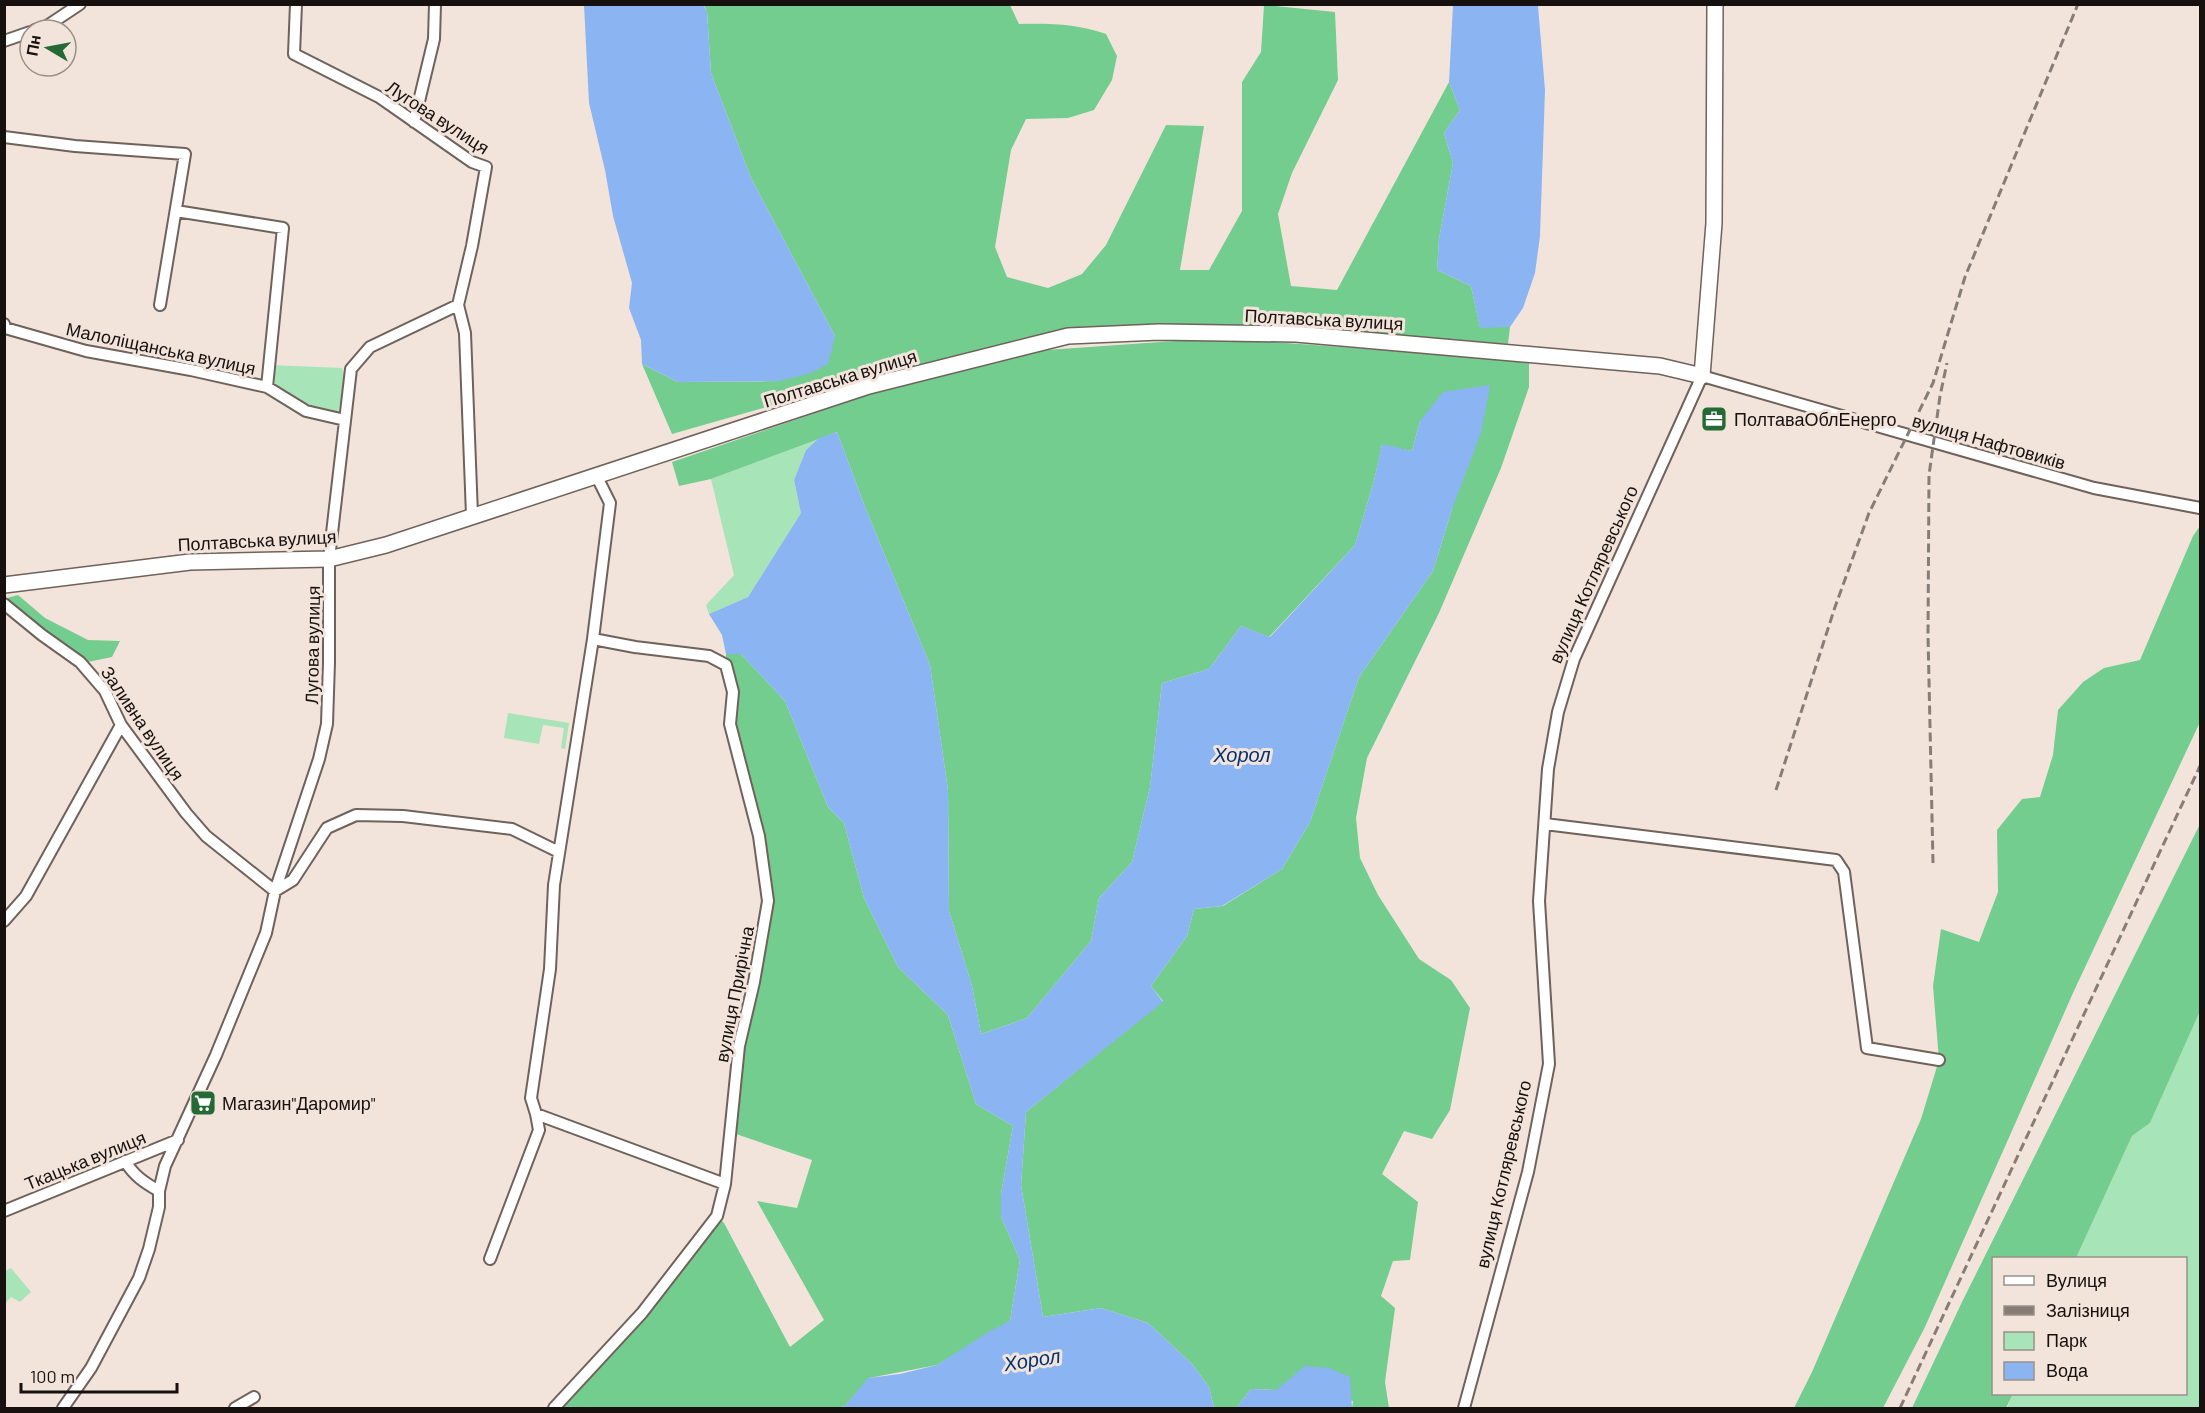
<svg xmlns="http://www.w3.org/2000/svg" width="2205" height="1413" viewBox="0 0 2205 1413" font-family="Barlow,sans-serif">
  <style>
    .green { fill: #a7e4b7 }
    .forest { fill: #73cd8e }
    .water { fill: #8bb4f2 }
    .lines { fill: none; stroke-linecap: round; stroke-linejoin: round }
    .street-casing { stroke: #6f625b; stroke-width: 14 }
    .secondary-casing { stroke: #6f625b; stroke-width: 18 }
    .street { stroke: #fff; stroke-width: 10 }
    .secondary { stroke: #fff; stroke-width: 15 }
    .rail { stroke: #877d77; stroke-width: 3; stroke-dasharray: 9 4.5; stroke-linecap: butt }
    .labels { text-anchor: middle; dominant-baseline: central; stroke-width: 6; stroke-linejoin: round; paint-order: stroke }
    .street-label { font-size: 18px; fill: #16110e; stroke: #f3e4db }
    .poi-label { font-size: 18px; fill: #16110e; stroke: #f3e4db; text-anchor: start }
    .water-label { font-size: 20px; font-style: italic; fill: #013275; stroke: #f3e4db }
  </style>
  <rect width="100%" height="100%" fill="#f3e4db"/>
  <!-- green -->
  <path class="green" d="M269 365 342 368 345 377 337 418 306 411 267 387Z
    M819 438 806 450 794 480 801 513 748 597 709 614 706 605 734 575 711 479Z
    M508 713 569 723 565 749 561 748 564 728 543 725 539 744 504 738Z
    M2200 1011V1408H2007L2013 1394H2186V1258H2076L2132 1136 2150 1123Z
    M11 1268 31 1292 20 1302 11 1297 5 1304V1271Z"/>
  <!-- forest -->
  <path class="forest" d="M703 4 1010 5 1019 24C1049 23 1078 24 1106 34L1117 56 1112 80 1094 110 1068 118 1026 119 1011 150 995 247 1007 277 1048 288 1082 274 1106 245 1166 125 1204 126 1180 270H1209L1242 211V82L1261 52 1264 5 1335 12 1338 80 1292 173 1278 214 1291 286 1337 290 1449 82 1460 110 1444 133 1453 163 1439 239 1437 270 1471 286 1480 327H1510L1508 344 1287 326 1069 327 872 377 672 434 642 364 678 382 779 381 835 336 751 178 711 73 707 11Z
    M1218 338 1529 361V387L1501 468 1439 613 1367 758 1356 818 1360 858 1378 895 1419 959 1451 980 1470 1008 1450 1110 1432 1139 1404 1131 1382 1174 1418 1202 1410 1260 1393 1261 1381 1296 1395 1308 1385 1382 1389 1408H1352L1353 1401 1276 1390 1251 1389 1236 1408H1214L1209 1387 1192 1364 1148 1323 1101 1308 1043 1317 1021 1185 1026 1112 1163 1001 1151 986 1187 936 1194 909 1223 906 1282 869 1310 822 1359 677 1433 571 1452 509 1420 421 1412 451 1382 445 1374 481 1355 545 1269 637 1241 626 1209 669 1162 683 1150 787 1132 862 1099 898 1091 941 1027 1018 981 1034 972 986 949 911 948 790 930 665 865 507 837 432 711 479 679 486 672 462 894 386 1032 351Z
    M2200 526V722L2073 993 1925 1327 1883 1408H1794L1812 1372 1921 1119 1939 1060 1933 986 1941 929 1979 942 1998 892 1997 830 2022 799 2040 797 2053 755 2058 710 2083 682 2104 668 2140 660 2193 536Z
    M18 595 45 618 88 640 120 641 112 657 88 662 44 631 7 598Z
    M726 654H741L785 701 828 807 844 823 864 898 898 967 948 1015 976 1104 1013 1126 1001 1194V1217L1020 1260 1010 1321 937 1365 869 1378 845 1406 836 1408H554L642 1313 717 1216 724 1223 790 1347 824 1320 757 1201 797 1208 812 1160 730 1132 739 1046 768 901 730 724 733 692 726 665Z
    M2200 824V1011L2150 1123 2132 1136 2076 1258H1994V1394H2013L2006 1408H1912L1962 1302Z"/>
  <!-- water -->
  <path class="water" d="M584 5H703L707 11 711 73 751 178 835 336 828 364 811 373 779 381 678 382 642 364 641 340 629 308 632 283 613 216 605 170 589 103Z
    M1453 5 1538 6 1545 90 1540 236 1535 273 1523 308 1510 327 1480 328 1471 286 1437 270 1439 239 1453 163 1444 133 1460 110 1449 82Z
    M1490 385 1481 433 1452 509 1433 571 1359 677 1310 822 1282 869 1222 906 1194 909 1187 936 1151 986 1163 1002 1026 1112 1021 1185 1043 1317 1101 1308 1148 1323 1192 1364 1209 1387 1214 1408H836L845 1406 868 1378 900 1374 937 1365 990 1331 1010 1321 1020 1260 1001 1217V1194L1013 1126 976 1104 948 1015 898 967 864 898 844 823 828 807 785 701 741 654H726L722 635 709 614 748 597 801 513 794 480 806 450 819 438 837 432 865 507 930 665 948 790 949 911 972 986 981 1034 1027 1018 1091 941 1099 898 1132 862 1150 787 1162 683 1209 669 1241 626 1270 637 1355 545 1374 481 1382 444 1412 451 1420 421 1443 392Z
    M1305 1366 1329 1368 1350 1377 1352 1408H1236L1251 1389 1276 1390Z"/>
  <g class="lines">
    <defs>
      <path id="street" d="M296 4 294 54 379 97 472 162 486 167 472 246 458 305 465 333 472 515
        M35 30 47 26 80 4
        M4 41 30 32
        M414 122 434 39 435 4
        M4 137 75 146 185 154 160 305
        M176 211 283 228 267 387
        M4 324 5 328 86 351 191 370 267 387 306 411 345 420
        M596 475 610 503 593 639 554 885 550 969 531 1098 536 1114 725 1184
        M4 604 42 635 80 662 105 691 121 725 186 813 206 836 275 891 293 880 327 828 356 815 403 816 512 829 559 852
        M1545 824 1836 860 1844 872 1867 1048 1939 1060
        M4 921 26 896 121 725
        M125 1161C134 1176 145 1183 159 1191
        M4 1211 178 1140
        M490 1259 539 1130 536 1114
        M63 1408 91 1368 139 1278 149 1249 159 1207V1191L165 1166 216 1055 266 933 275 891 319 759 327 724 329 662V559L351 369 370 347 458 305
        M235 1408 254 1397
        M554 1408 642 1313 717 1216 725 1184 739 1046 754 982 768 901 759 836 730 724 733 692 726 665 709 656 635 647 593 639
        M1464 1408 1528 1172 1549 1064 1539 901 1548 769 1558 712 1574 659 1702 376 2094 488 2200 508"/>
      <path id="secondary" d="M4 585 190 562 329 559 386 545 869 386 1068 336 1159 332 1296 334 1660 366 1702 376 1714 223 1715 4"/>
    </defs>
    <!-- street casing -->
    <use href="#street" class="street-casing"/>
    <!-- secondary casing -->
    <use href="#secondary" class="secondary-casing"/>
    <!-- street -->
    <use href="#street" class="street"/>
    <!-- secondary -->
    <use href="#secondary" class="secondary"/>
    <!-- rail -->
    <path class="rail" d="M1776 790 1835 607 1869 513 1933 383 1965 277 2078 4
      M1933 863 1928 635 1929 475 1940 396 1947 363
      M1900 1408 2200 766"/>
  </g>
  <!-- icons -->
  <defs>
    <symbol id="office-square" viewBox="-11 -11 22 22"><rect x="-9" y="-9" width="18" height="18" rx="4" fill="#256934" stroke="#f3e4db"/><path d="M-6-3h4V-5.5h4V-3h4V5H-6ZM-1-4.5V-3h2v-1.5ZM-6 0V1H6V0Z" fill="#fff"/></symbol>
    <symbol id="supermarket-square" viewBox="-11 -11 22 22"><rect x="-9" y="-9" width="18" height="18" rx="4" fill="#256934" stroke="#f3e4db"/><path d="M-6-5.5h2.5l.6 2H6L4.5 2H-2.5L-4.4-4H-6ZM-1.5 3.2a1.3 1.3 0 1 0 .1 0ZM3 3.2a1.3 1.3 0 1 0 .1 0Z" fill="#fff"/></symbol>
  </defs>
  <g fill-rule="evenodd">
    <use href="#office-square" x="1699" y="404" width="30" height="30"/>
    <use href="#supermarket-square" x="188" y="1088" width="30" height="30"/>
  </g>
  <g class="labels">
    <!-- street labels -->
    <g class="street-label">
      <text transform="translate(438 117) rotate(33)">Лугова вулиця</text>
      <text transform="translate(1324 319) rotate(3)">Полтавська вулиця</text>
      <text transform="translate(161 348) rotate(12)">Малоліщанська вулиця</text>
      <text transform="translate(840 378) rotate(-17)">Полтавська вулиця</text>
      <text transform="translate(1989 441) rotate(16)">вулиця Нафтовиків</text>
      <text transform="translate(257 540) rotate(-3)">Полтавська вулиця</text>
      <text transform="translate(1593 574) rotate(-66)">вулиця Котляревського</text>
      <text transform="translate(312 645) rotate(-89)">Лугова вулиця</text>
      <text transform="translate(143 723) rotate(56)">Заливна вулиця</text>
      <text transform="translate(734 994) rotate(-79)">вулиця Прирічна</text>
      <text transform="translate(85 1160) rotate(-22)">Ткацька вулиця</text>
      <text transform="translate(1503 1174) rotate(-77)">вулиця Котляревського</text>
    </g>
    <!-- poi labels -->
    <g class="poi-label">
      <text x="1734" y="419">ПолтаваОблЕнерго</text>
      <text x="222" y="1103">Магазин"Даромир"</text>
    </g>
    <!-- water labels -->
    <g class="water-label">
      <text x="1242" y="754">Хорол</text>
      <text transform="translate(1032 1359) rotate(-9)">Хорол</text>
    </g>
  </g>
  <!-- border -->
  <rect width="2205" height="1413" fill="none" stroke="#16110e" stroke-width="12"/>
  <!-- legend -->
  <rect x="1992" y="1257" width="195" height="138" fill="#f3e4db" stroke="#9b9089" stroke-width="1.5"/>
  <rect x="2004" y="1276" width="30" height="9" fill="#ffffff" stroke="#9b9089" stroke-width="1.5"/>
  <text x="2046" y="1287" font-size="18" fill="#16110e">Вулиця</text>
  <rect x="2004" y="1306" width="30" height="9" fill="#877d77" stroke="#9b9089" stroke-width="1.5"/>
  <text x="2046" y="1317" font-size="18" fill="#16110e">Залізниця</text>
  <rect x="2004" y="1332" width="30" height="18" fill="#a7e4b7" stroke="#9b9089" stroke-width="1.5"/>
  <text x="2046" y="1347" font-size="18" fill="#16110e">Парк</text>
  <rect x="2004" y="1362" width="30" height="18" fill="#8bb4f2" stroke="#9b9089" stroke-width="1.5"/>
  <text x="2046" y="1377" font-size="18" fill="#16110e">Вода</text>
  <!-- north arrow -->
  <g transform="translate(48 48) rotate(280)"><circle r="28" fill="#f3e4db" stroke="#9b9089" stroke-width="1.5"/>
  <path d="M0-4.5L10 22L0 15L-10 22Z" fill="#256934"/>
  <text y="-9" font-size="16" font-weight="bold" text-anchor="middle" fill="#16110e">Пн</text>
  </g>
  <!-- scale -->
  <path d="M21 1383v9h156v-9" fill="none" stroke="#16110e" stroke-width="3"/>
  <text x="30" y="1383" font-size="18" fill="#16110e" stroke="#f3e4db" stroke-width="4.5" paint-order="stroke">100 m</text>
</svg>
